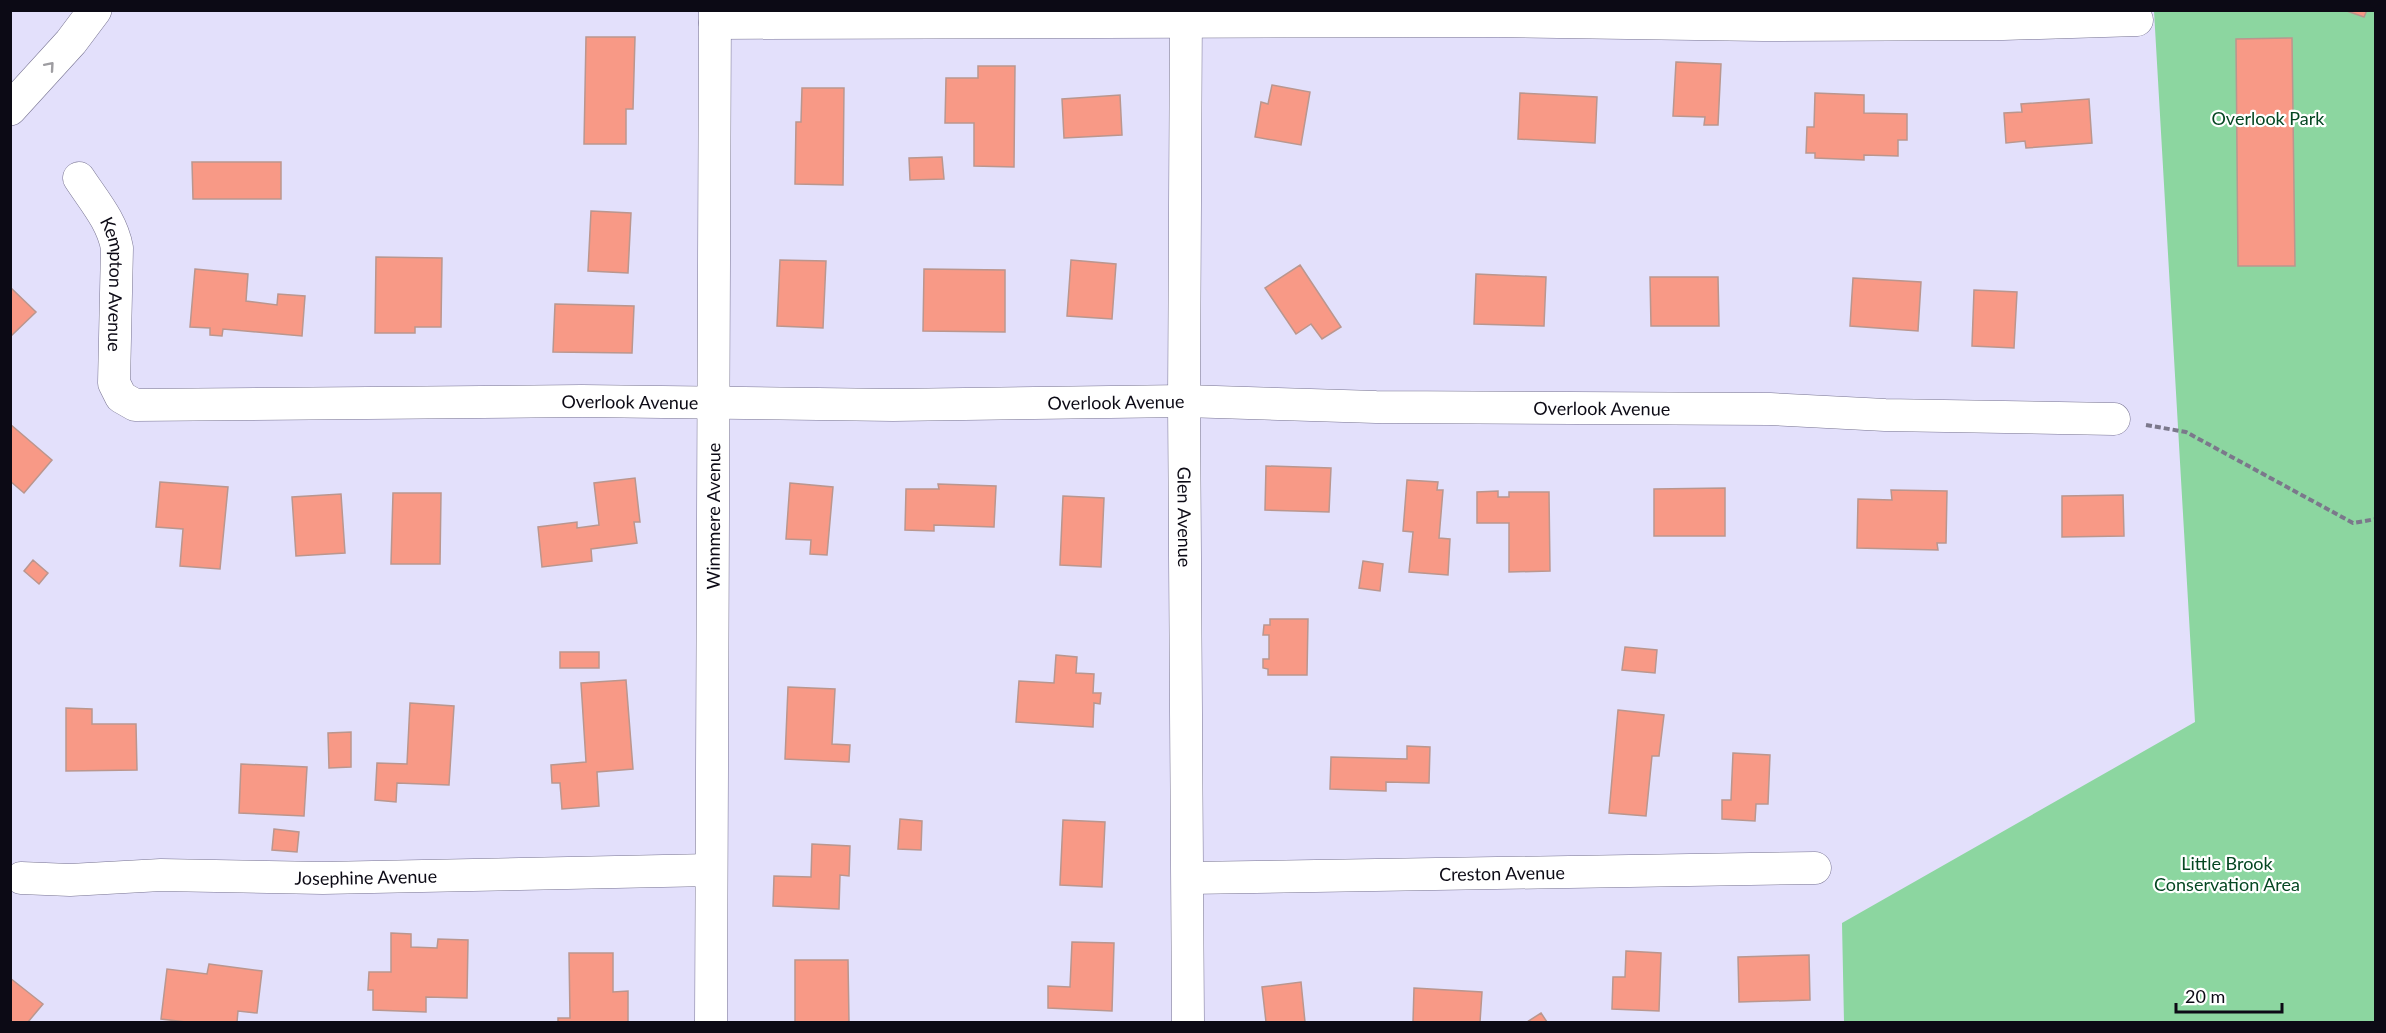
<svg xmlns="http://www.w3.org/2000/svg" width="2386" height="1033" viewBox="0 0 2386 1033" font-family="Lato,sans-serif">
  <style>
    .green { fill: #8cd6a0 }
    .building { fill: #f89986; stroke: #ba968e; stroke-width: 1.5 }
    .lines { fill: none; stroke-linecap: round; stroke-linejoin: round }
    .street-casing { stroke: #777391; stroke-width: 33 }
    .highway-casing { stroke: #777391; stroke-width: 34 }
    .path { stroke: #7b788b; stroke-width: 4; stroke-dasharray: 6 3; stroke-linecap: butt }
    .street { stroke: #fff; stroke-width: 32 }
    .highway { stroke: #fff; stroke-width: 33 }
    .oneway { stroke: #9e9da1 }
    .labels { text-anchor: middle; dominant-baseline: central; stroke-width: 4.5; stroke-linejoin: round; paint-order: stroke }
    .park-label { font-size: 18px; fill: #054722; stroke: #fff }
    .street-label { font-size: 18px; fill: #0c0a15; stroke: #fff }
  </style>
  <rect width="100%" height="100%" fill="#e3e0fb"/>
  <!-- green -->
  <path class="green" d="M2154 11H2375V1022H1844L1842 923 2195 722Z"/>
  <!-- building -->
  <path class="building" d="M2344 10H2367L2364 17Z
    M586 37H635L633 109H626V144H584Z
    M2292 38 2295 266H2238L2236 39Z
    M1676 62 1721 64 1718 125H1704L1705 117 1673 116Z
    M978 66H1015L1014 167 974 166V123H945L946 78H978Z
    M1272 85 1310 92 1301 145 1255 137 1261 102 1268 104Z
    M802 88H844L843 185 795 184 796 122H801Z
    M1520 93 1597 97 1595 143 1518 139Z
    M1815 93 1864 95V113L1907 114V140H1898V156L1864 155V160L1815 158V153H1806L1807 127H1814Z
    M1120 95 1122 135 1064 138 1062 99Z
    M2089 99 2092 143 2026 148 2025 141 2006 143 2004 113 2022 112 2021 104Z
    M942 157 944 179 910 180 909 158Z
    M192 162H281V199H193Z
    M591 211 631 213 628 273 588 271Z
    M376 257 442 258 441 327H415V333H375Z
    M780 260 826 261 823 328 777 326Z
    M1071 260 1116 264 1112 319 1067 316Z
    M1300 265 1341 327 1322 339 1311 324 1296 334 1265 288Z
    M195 269 248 274 246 301 277 305 278 294 305 296 302 336 223 329 222 336 210 335V328L190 327Z
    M924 269 1005 270V332L923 331Z
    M1476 274 1546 277 1544 326 1474 324Z
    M1650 277H1718L1719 326H1651Z
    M1853 278 1921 282 1918 331 1850 326Z
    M10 287 36 312 10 337Z
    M1974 290 2017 292 2014 348 1972 346Z
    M555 304 634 306 632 353 553 352Z
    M10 424 52 460 24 493 10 481Z
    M1266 466 1331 468 1329 512 1265 510Z
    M635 478 640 522H634L637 543 591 549 592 561 542 567 538 527 577 522V528L599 525 594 483Z
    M1407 480 1438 482 1437 490H1443L1439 538 1450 539 1448 575 1409 572 1413 532 1403 531Z
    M160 482 228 487 220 569 180 566 183 529 156 527Z
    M790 483 833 487 827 555 810 554 811 540 786 539Z
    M938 484 996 486 994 527 934 525V531L905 530 906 489H939Z
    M1725 488V536H1654V489Z
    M1891 490 1947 491 1946 543H1937L1938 550 1857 548 1858 499 1892 500Z
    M1498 491V497H1509V492H1549L1550 571 1509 572V523H1477V492Z
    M393 493H441L440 564H391Z
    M341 494 345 553 296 556 292 497Z
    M2123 495 2124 536 2062 537V496Z
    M1063 496 1104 498 1101 567 1060 565Z
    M33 560 48 573 39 584 24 571Z
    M1363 561 1383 564 1380 591 1359 588Z
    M1270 619H1308L1307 675H1268V669L1263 668V659H1269V635H1263L1264 625H1270Z
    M1625 647 1657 650 1655 673 1622 670Z
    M560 652H599V668H560Z
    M1056 655 1077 657 1076 673 1094 674 1093 693H1101L1100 704 1094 703 1093 727 1016 722 1019 681 1054 683Z
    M626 680 633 769 597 772 599 806 562 809 560 783H552L551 765 586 762 581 683Z
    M788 687 835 689 832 744 850 745 849 762 785 759Z
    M410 703 454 706 449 785 397 783 396 802 375 800 377 763 407 764Z
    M66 708 92 709V724H136L137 770 66 771Z
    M1618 710 1664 715 1659 756H1652L1646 816 1609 813Z
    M351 732V767L329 768 328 733Z
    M1407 746 1430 747 1429 783 1386 782V791L1330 789 1331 757 1407 759Z
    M1733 753 1770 755 1768 804H1756L1755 821 1722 819V800H1731Z
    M241 764 307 767 304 816 239 813Z
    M900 819 922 821 921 850 898 849Z
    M1063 820 1105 822 1102 887 1060 885Z
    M274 829 299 832 297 852 272 850Z
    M812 844 850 846 849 876 840 875 839 909 773 906 774 876 811 877Z
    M391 933 411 934V947L437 948 438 939 468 940 467 998 426 997V1012L373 1010V990H368L369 972H391Z
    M1072 942 1114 943 1112 1011 1048 1008V986L1070 987Z
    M1626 951 1661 953 1659 1011 1612 1009 1613 977H1625Z
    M569 953H613V992L628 991V1022H558V1018H570Z
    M1809 955 1810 1000 1739 1002 1738 957Z
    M795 960H848L849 1022H795Z
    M209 964 262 971 257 1013 238 1011 237 1022H186L161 1019 167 969 207 974Z
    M10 978 43 1004 28 1022H10Z
    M1301 982 1305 1022H1266L1262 987Z
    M1414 988 1482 992 1480 1022H1413Z
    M1541 1013 1547 1022H1527Z"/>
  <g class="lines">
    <defs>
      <g id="street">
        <path id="s1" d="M1186 10 1184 401 1188 1022"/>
        <path d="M715 23 1498 21 1763 25 2003 24 2137 20"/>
        <path id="s2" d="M79 178C94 201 112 221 117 248L114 383 121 397 135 405 582 401 893 405 1184 401 1376 407 1770 409 1885 415 2114 419"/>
        <path id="s3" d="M21 878 70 880 161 875 323 878 711 870"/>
        <path id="s4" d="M1188 878 1815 868"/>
        <path id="s5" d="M711 1022 715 10"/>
      </g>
      <path id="highway" d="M10 109 71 42 95 10"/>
    </defs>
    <!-- street casing -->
    <use href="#street" class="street-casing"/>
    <!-- highway casing -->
    <use href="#highway" class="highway-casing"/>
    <!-- path -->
    <path class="path" d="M2146 425 2186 432 2353 523 2376 519"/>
    <!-- street -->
    <use href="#street" class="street"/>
    <!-- highway -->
    <use href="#highway" class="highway"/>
  </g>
  <!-- one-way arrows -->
  <defs><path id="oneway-chevron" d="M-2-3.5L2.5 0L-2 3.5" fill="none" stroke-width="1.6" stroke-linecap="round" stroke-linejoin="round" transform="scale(1.5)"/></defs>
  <use class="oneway" href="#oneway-chevron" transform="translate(50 66) rotate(-49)"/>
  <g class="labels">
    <!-- park labels -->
    <g class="park-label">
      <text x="2268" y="118">Overlook Park</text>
      <text x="2227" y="863">Little Brook<tspan x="2227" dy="21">Conservation Area</tspan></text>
    </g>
    <!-- street labels -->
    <g class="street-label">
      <text stroke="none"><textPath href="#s2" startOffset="116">Kempton Avenue</textPath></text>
      <text stroke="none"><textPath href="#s2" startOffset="742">Overlook Avenue</textPath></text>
      <text stroke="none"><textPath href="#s2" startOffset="1228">Overlook Avenue</textPath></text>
      <text stroke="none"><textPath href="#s2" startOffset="1714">Overlook Avenue</textPath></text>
      <text stroke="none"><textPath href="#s5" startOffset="506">Winnmere Avenue</textPath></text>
      <text stroke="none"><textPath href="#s1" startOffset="507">Glen Avenue</textPath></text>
      <text stroke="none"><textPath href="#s4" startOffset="314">Creston Avenue</textPath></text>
      <text stroke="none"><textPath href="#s3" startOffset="345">Josephine Avenue</textPath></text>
    </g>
  </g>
  <!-- border -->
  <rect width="2386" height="1033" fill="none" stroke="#0c0a15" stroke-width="24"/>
  <!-- scale -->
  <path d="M2176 1003v9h106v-9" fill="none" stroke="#0c0a15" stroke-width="3"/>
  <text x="2185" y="1003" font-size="18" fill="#0c0a15" stroke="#ffffff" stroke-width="4.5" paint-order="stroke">20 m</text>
</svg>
